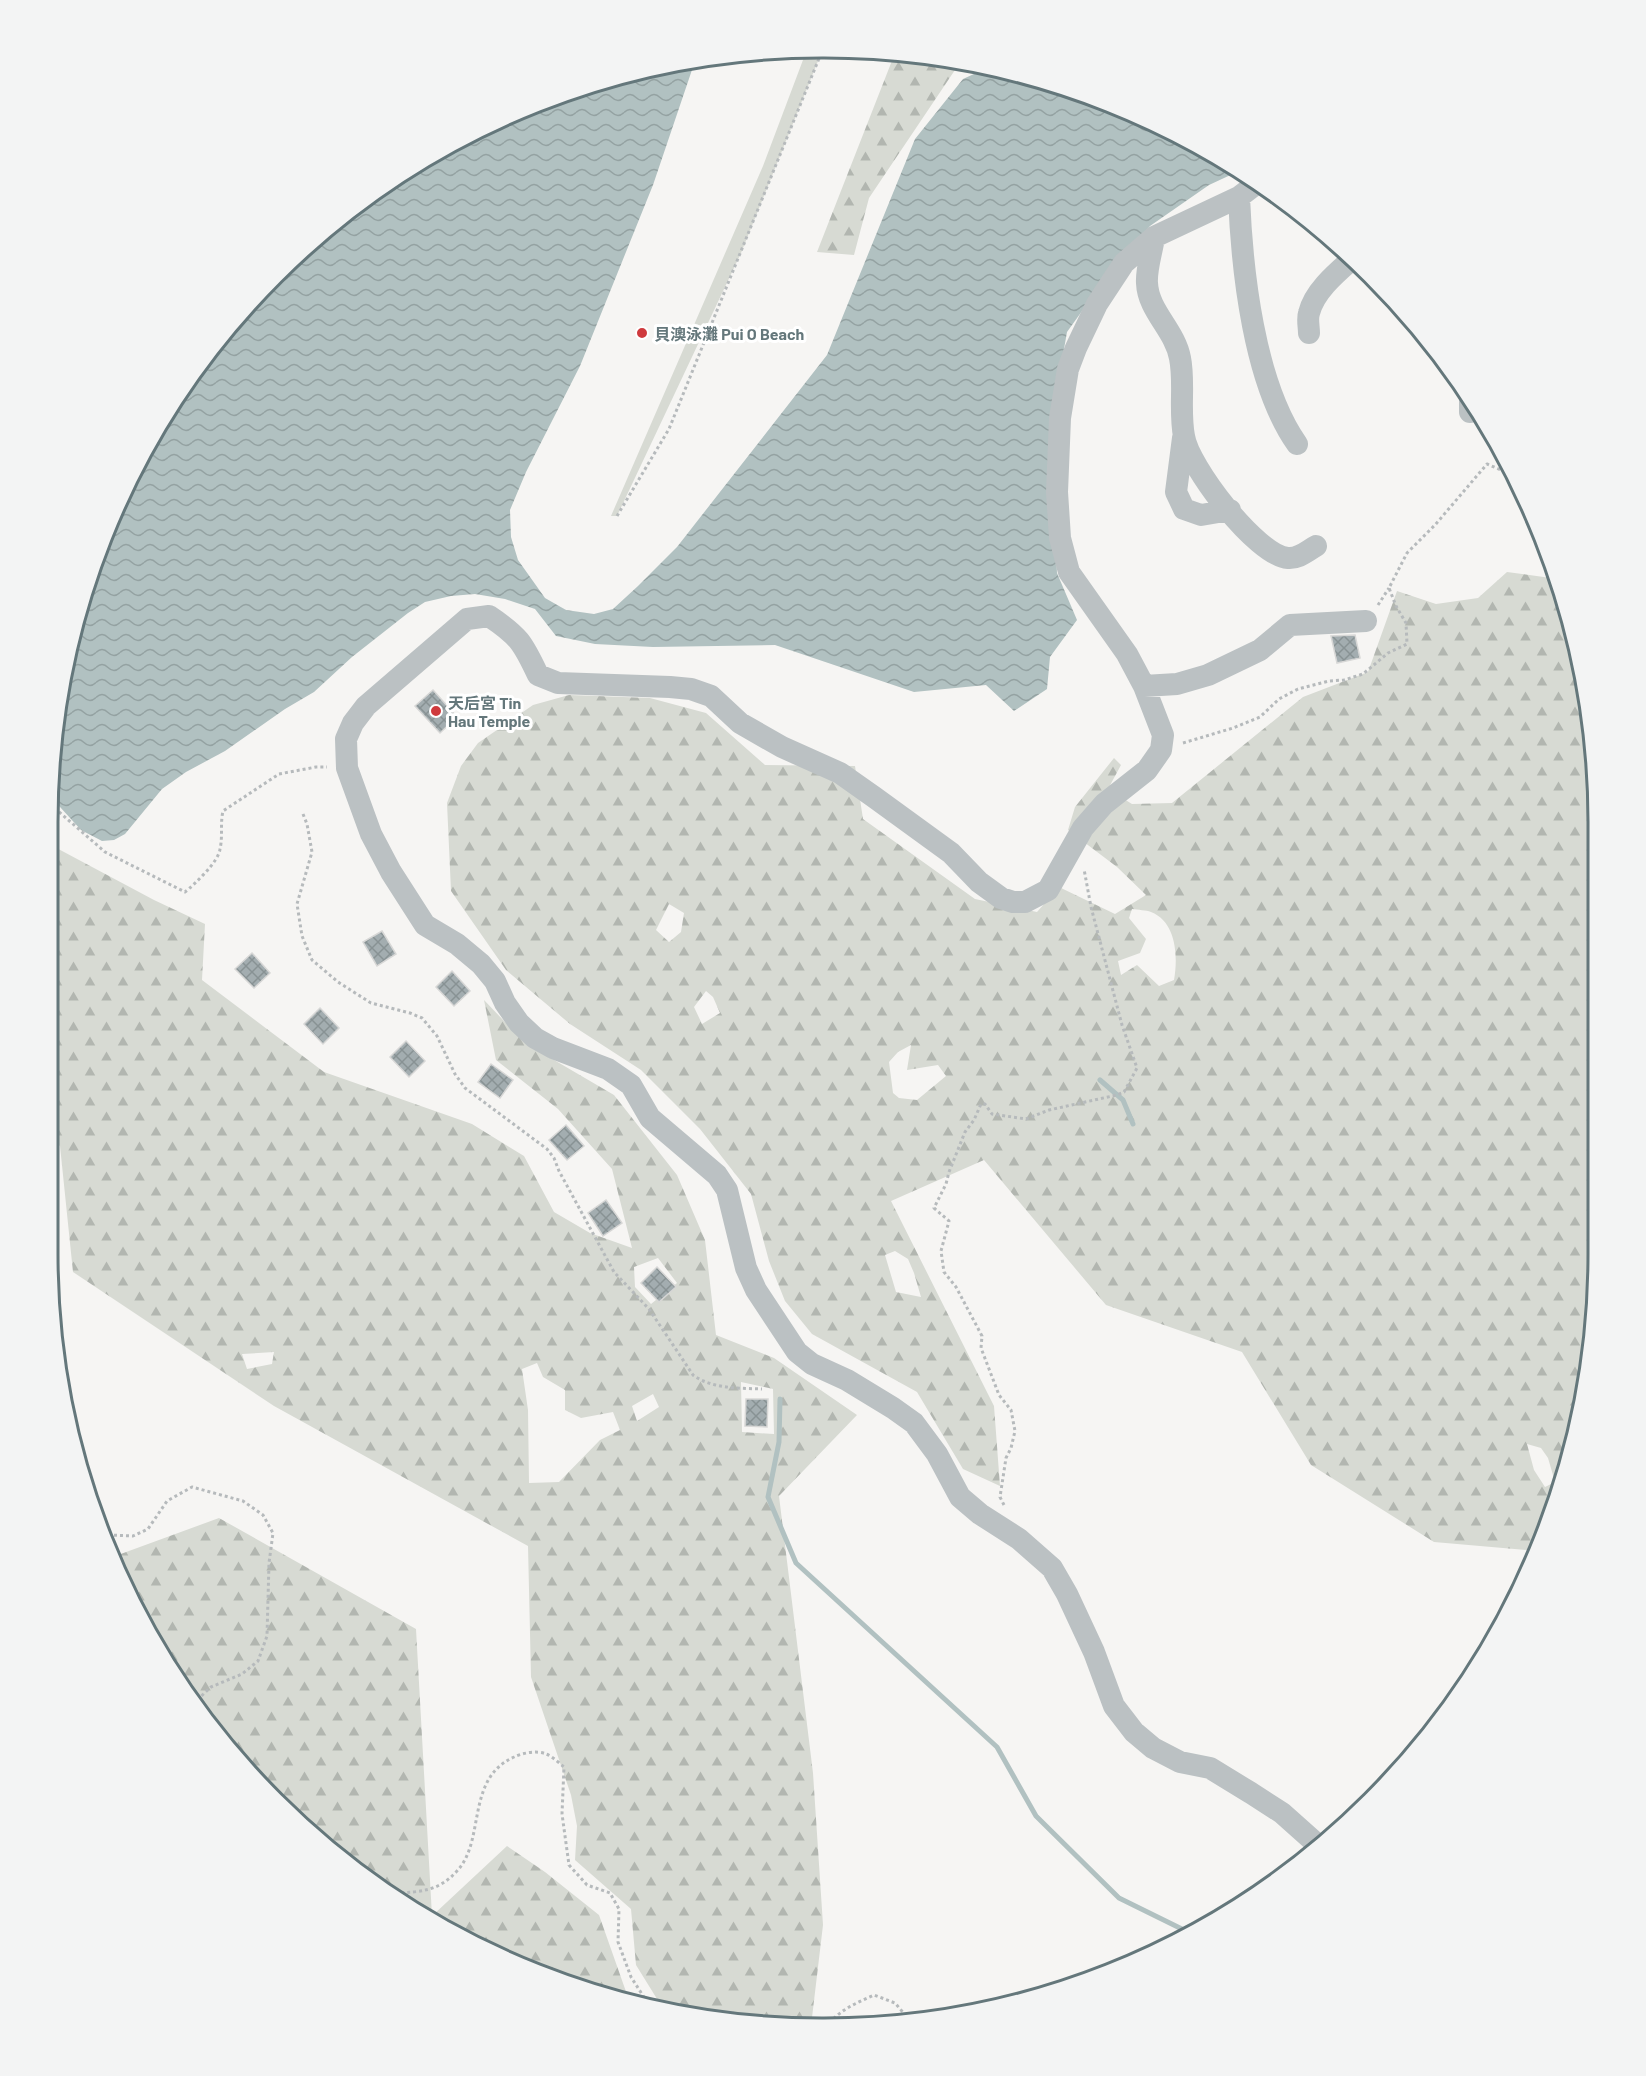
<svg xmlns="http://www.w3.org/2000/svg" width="1646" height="2076" viewBox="0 0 1646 2076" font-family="Barlow,'Noto Sans TC',sans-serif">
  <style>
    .forest { fill: url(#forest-firs); fill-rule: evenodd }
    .park { fill: #d7dad3 }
    .water { fill: url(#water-waves) }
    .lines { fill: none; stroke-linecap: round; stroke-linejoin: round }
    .stream { stroke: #b1c1c1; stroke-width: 5 }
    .building { fill: url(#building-cross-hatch); stroke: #d7d7d6; stroke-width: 1.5 }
    .path { stroke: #b6babc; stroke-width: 3; stroke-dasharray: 3 3; stroke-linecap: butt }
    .minor { stroke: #bbc1c3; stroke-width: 22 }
    .poi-dot { fill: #cf3a3d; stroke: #fff; stroke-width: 2 }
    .labels { text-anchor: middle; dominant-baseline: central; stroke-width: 6; stroke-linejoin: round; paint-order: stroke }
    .poi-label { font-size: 16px; font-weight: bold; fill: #64777b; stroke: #fff; text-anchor: start }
    .rim { fill: none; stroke: #64777b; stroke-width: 3 }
  </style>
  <defs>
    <pattern id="forest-firs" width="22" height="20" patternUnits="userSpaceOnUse" patternTransform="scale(1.5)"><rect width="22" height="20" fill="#d7dad3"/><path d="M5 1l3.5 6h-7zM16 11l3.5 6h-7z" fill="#b2b6b0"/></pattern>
    <pattern id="water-waves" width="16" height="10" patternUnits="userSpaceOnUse" patternTransform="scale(1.5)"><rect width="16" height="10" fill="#b1c1c1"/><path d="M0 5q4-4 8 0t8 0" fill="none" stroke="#94a2a2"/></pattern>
    <pattern id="building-cross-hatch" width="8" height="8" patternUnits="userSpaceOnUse" patternTransform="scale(1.5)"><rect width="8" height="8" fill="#a3adb0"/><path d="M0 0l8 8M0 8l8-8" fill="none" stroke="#889294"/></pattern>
  </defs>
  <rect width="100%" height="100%" fill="#f6f5f3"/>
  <!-- forest -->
  <path class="forest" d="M895 53 959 64 869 198 854 255 817 252Z
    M1507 572 1558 579 1596 772 1598 1253 1583 1404 1538 1551 1434 1542 1311 1465 1242 1352 1106 1305 984 1160 891 1201 994 1406 1000 1486 963 1469 917 1392 812 1334 785 1301 769 1261 751 1194 700 1129 641 1070 570 1024 506 970 451 891 447 803 461 766 478 743 533 705 569 695 650 698 706 713 765 765 855 766 863 819 975 899 1037 912 1059 887 1115 914 1146 895 1117 867 1068 830 1075 807 1114 758 1121 765 1108 789 1132 804 1172 803 1303 697 1368 672 1397 591 1436 604 1478 598ZM669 904 684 913 681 932 669 942 656 930ZM1132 909C1138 910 1146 910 1151 912 1177 922 1178 958 1174 980L1159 986 1137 965 1121 975 1118 961 1140 953 1146 939 1129 918ZM706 991 713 997 720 1013 702 1024 694 1007ZM911 1045 907 1070 938 1065 946 1076 917 1100 899 1098 893 1093 889 1062 898 1052ZM895 1251 908 1259 914 1273 921 1297 896 1292 885 1255ZM1527 1444 1541 1448 1548 1458 1555 1482 1545 1487 1534 1470Z
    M49 844 154 900 205 924 202 980 324 1072 472 1124 524 1156 554 1212 590 1233 632 1248 612 1169 558 1109 496 1060 484 1000 525 1043 614 1095 677 1175 705 1240 716 1335 774 1358 857 1415 779 1496 813 1773 823 1925 811 2026 662 2007 636 1965 631 1909 575 1860 577 1826 571 1795 531 1677 528 1546 274 1406 73 1272 60 1146 48 1137ZM658 1258 677 1283 651 1304 635 1287 634 1267ZM274 1352 272 1364 247 1369 242 1354ZM537 1363 543 1377 565 1390V1410L581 1418 613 1412 620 1430 600 1440 559 1482 529 1483 528 1410 522 1369ZM741 1382 773 1389 774 1434 742 1432ZM653 1394 659 1407 637 1421 632 1406Z
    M219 1518 416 1629 432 1916 507 1846 545 1872 599 1915 630 2003 622 2001 435 1924 275 1801 152 1640 116 1553 118 1555Z"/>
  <!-- park -->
  <path class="park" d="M822 51 741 253 617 516H611L763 166 806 52Z"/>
  <!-- water -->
  <path class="water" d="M695 61 653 185 580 366 526 472 510 510 511 537 518 560 545 598 566 610 594 614 613 609 638 586 677 547 827 355 915 139 963 79 987 68 1024 75 1166 128 1237 172 1209 185 1150 226 1105 279 1067 332 1052 417 1054 505 1057 573 1077 620 1050 657 1047 689 1014 711 986 685 914 692 775 645 653 647 595 644 556 636 535 609 505 599 475 594 451 596 425 602 408 613 352 657 314 692 285 709 225 751 186 772 162 789 125 834 114 840 102 841 81 830 50 796V773L89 574 152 436 240 312 312 240 436 152 574 89Z"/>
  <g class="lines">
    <!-- stream -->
    <path class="stream" d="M1100 1080 1123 1100 1133 1124
      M780 1399 779 1442 768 1497 796 1563 997 1747 1036 1816 1119 1898 1188 1932"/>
  </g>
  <!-- building -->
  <path class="building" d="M1355 635 1360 658 1337 663 1331 636Z
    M433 690 457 717 440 733 415 706Z
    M382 931 396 954 377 966 363 942Z
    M252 953 270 973 254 988 235 969Z
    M452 971 470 991 454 1006 436 987Z
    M320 1008 339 1028 323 1044 304 1024Z
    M406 1041 425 1061 409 1077 390 1057Z
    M491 1064 513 1080 500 1098 478 1082Z
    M566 1125 584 1146 567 1160 549 1140Z
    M606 1200 622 1223 603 1236 588 1213Z
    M657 1267 676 1287 659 1302 641 1283Z
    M746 1399H768L767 1427 745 1426Z"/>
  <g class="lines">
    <!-- path -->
    <path class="path" d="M617 516 669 429 822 51
      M1378 605 1389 588
      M1183 743 1233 728 1260 717 1279 699 1298 689 1329 681 1344 680 1363 674 1388 653 1407 644 1406 623 1396 606 1389 588 1407 553 1435 525 1487 464 1501 470 1507 464
      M50 804 105 852 185 892C195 884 219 861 220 849 223 836 220 824 223 811L279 774 316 767H327
      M303 814 307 824 312 852 297 904 302 936 312 960 338 982 371 1003 410 1013 422 1018 437 1036 455 1074 465 1088 547 1149 554 1158 559 1171 614 1272 649 1309 693 1375C712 1389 739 1388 762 1389
      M1004 1505 1000 1497 1006 1458 1011 1448 1015 1431 1011 1410 999 1395 981 1348 982 1336 956 1287 944 1272 941 1251 949 1221 934 1208 946 1184 949 1172 965 1132 974 1120 981 1104H985L992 1114 1026 1119 1049 1110 1117 1095 1124 1092 1137 1068 1122 1025 1091 907 1084 869
      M108 1535 133 1536 148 1529 167 1501 192 1487 243 1501 263 1515 273 1533 269 1563 267 1636 258 1661 242 1674 211 1687 197 1700
      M395 1893C421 1892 439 1891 457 1871 486 1840 465 1779 514 1757 522 1753 537 1750 546 1754 552 1756 559 1763 564 1767L562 1814 569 1865 587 1885 610 1893 619 1909 618 1942 631 1977 649 2005
      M826 2028C837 2011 856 2003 874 1995L895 2003 907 2017"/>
    <!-- minor -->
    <path class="minor" d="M1256 184 1239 197 1154 237 1124 263 1097 304 1076 348 1068 369 1060 418 1057 492 1060 538 1069 572 1127 654 1144 686 1163 735 1161 750 1147 770 1104 804 1083 828 1048 890 1025 902H1013L1001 898 979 882 951 853 874 797 840 773 782 747 740 723 711 696 691 689 670 687 558 683 538 675C523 643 519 636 489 616L467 619 366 706 353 723 346 739 347 768 371 834 391 872 425 925 457 944 481 964 495 981 505 1003 519 1023 535 1038 553 1048 608 1069 631 1085 650 1118 717 1175 727 1190 746 1268 756 1290 797 1352 812 1364 847 1380 893 1408 914 1423 937 1454 960 1497 980 1514 1019 1539 1052 1568 1067 1594 1094 1652 1114 1706 1134 1732 1153 1748 1180 1762 1210 1768 1251 1793 1282 1813 1319 1846
      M1239 197C1242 271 1254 383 1297 444
      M1154 237C1152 252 1146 269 1147 283 1148 311 1175 330 1180 358 1185 383 1179 410 1184 436 1188 466 1257 556 1288 558 1299 559 1307 551 1316 546
      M1309 333C1309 327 1307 319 1309 313 1314 292 1335 274 1351 260
      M1470 412V402
      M1183 438 1176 492 1184 509 1201 515 1230 510
      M1144 686 1177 684 1208 675 1260 650 1290 625 1366 621"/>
  </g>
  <!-- markers -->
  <g class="poi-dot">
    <circle cx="642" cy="333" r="6"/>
    <circle cx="436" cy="711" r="6"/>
  </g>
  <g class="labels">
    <!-- poi labels -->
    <g class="poi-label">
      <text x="654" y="333">貝澳泳灘 Pui O Beach</text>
      <text x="448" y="702">天后宮 Tin<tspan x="448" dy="18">Hau Temple</tspan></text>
    </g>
  </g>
  <!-- crop -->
  <path d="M0 0H1646V2076H0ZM822 58H824A764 764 0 0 1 1588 822V1254A764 764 0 0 1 824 2018H822A764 764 0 0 1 58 1254V822A764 764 0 0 1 822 58Z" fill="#f3f4f4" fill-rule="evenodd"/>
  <path class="rim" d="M822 58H824A764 764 0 0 1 1588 822V1254A764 764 0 0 1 824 2018H822A764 764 0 0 1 58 1254V822A764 764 0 0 1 822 58Z"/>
</svg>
